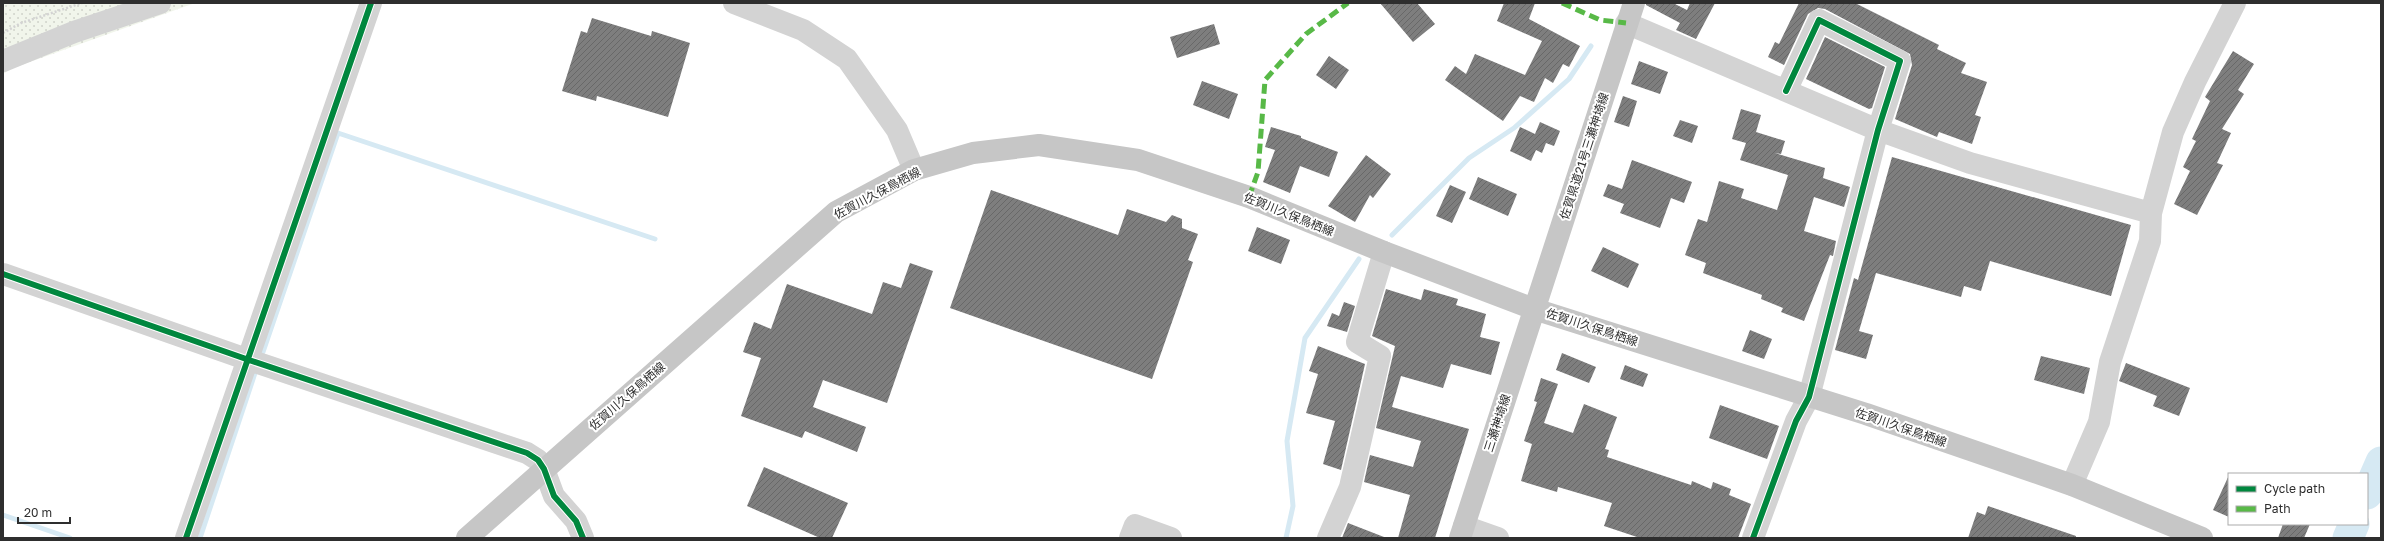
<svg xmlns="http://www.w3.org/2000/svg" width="2384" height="541" viewBox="0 0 2384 541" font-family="'Golos Text','Noto Sans JP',sans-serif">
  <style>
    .grass { fill: url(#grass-dots) }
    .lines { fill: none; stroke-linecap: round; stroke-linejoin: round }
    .stream { stroke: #d6e9f3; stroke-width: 5 }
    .river { stroke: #d6e9f3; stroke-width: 31 }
    .building { fill: url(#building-hatch) }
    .path { stroke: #d3d3d3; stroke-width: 2.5; stroke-dasharray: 2 2; stroke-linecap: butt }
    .minor { stroke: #d3d3d3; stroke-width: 22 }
    .major { stroke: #c6c6c6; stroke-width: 22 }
    .quiet { stroke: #58b947; stroke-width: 5; stroke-dasharray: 10 5; stroke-linecap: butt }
    .cycleway-casing { stroke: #fff; stroke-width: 8 }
    .cycleway { stroke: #00873e; stroke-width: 6 }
    .labels { text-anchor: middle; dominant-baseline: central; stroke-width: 4; stroke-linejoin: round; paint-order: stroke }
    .street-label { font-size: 12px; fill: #2e2e2e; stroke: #fff }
  </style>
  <defs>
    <pattern id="grass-dots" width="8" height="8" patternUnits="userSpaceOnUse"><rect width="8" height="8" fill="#f1f5eb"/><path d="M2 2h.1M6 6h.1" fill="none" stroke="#cfd2ca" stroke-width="1.8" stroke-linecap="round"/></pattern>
    <pattern id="building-hatch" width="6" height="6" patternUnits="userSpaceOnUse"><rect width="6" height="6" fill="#7e7e7e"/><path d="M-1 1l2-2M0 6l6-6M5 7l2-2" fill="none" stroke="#686868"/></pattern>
  </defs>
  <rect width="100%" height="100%" fill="#fff"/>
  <!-- grass -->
  <path class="grass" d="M3 3H195L13 68 3 74Z"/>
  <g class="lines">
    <!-- stream -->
    <path class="stream" d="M1392 235 1469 158 1514 128 1569 79 1591 46
      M263 352 338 133 655 239
      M3 515 70 538
      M200 538 256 370
      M1286 538 1293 506 1287 441 1305 338 1359 259"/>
    <!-- river -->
    <path class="river" d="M2367 494 2381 462
      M2348 538 2354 524"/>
  </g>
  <!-- building -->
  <path class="building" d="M1380 3H1417L1435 24 1413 42Z
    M1504 3H1535L1529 19 1580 46 1569 67 1563 64 1553 83 1545 78 1534 102 1520 96 1503 121 1445 80 1455 66 1466 74 1475 54 1525 75 1542 41 1497 21Z
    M1646 3H1673L1687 10 1690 3H1715L1696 39 1676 30 1680 23 1646 5Z
    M1799 3H1855L1939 45 1937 49 1966 63 1961 73 1987 82 1975 115 1981 117 1972 144 1939 132 1937 137 1895 119 1912 65 1910 54 1825 9 1818 8 1808 14 1784 65 1768 57 1775 42 1779 44Z
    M592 18 651 36 652 31 690 43 668 117 597 96 596 101 562 91 581 31 587 33Z
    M1214 24 1220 44 1177 58 1170 37Z
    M1825 37 1885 67 1872 108 1869 109 1806 79Z
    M2233 51 2254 64 2238 90 2244 94 2222 129 2231 133 2217 163 2223 165 2197 215 2174 204 2190 171 2183 167 2196 141 2192 139 2210 101 2205 97Z
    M1329 56 1349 70 1336 89 1316 75Z
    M1639 61 1668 72 1660 94 1631 84Z
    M1202 81 1238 94 1229 119 1193 105Z
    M1623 96 1637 101 1629 127 1614 122Z
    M1741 109 1761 115 1756 132 1785 141 1781 154 1775 153 1825 168 1823 178 1850 187 1844 207 1814 197 1804 231 1836 241 1833 256 1830 255 1804 321 1781 312 1783 308 1761 299 1762 295 1703 273 1706 263 1685 255 1698 219 1707 222 1719 181 1744 189 1741 198 1777 210 1788 175 1740 160 1746 143 1732 139Z
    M1680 120 1698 126 1692 143 1673 136Z
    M1540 122 1560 131 1554 146 1546 143 1542 153 1536 150 1531 161 1510 151 1520 127 1535 134Z
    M1271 127 1301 136V138L1338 152 1329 177 1300 166 1290 193 1263 182 1275 150 1265 147Z
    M1366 155 1391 174 1373 198 1370 195 1355 222 1328 206Z
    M1892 157 2131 225 2111 296 1990 261 1981 291 1964 286 1961 297 1876 273 1859 331 1873 335 1866 359 1835 350 1854 278 1858 280Z
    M1632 160 1692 182 1684 203 1671 198 1660 228 1620 213 1624 204 1603 196 1608 184 1622 189Z
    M1478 177 1517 194 1508 216 1469 199Z
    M1450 185 1466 192 1452 223 1436 216Z
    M991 190 1118 235 1127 209 1166 222 1172 215 1182 219V228L1198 234 1188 260 1193 262 1152 379 950 308Z
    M1257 227 1290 240 1281 264 1248 251Z
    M1603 247 1639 264 1628 288 1591 271Z
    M910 263 933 271 887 403 823 380 813 407 866 427 857 452 805 431 802 438 741 416 761 358 743 352 754 322 771 329 787 284 872 314 883 282 901 288Z
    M1386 289 1421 300 1424 289 1458 299 1456 305 1486 314 1480 337 1500 342 1491 375 1451 364 1443 388 1401 376 1392 407 1469 429 1435 538H1398L1410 495 1364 482 1370 455 1413 467 1421 441 1376 428 1395 346 1372 336Z
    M1344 302 1355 306 1347 332 1327 326 1332 313 1339 316Z
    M1750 330 1772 339 1764 359 1742 351Z
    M1318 346 1365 364 1341 470 1323 464 1335 421 1306 413 1318 374 1309 371Z
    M1562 353 1596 367 1589 383 1556 370Z
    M2041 356 2090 368 2084 394 2034 380Z
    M2126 363 2190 388 2179 416 2153 406 2157 396 2119 381Z
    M1625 365 1648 374 1643 387 1620 379Z
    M1541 378 1558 384 1544 423 1573 433 1584 404 1617 417 1605 449 1609 450 1607 457 1691 485 1692 481 1711 489 1713 482 1731 489 1729 495 1751 504 1738 538H1640L1604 526 1612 503 1558 487 1557 492 1521 481 1532 444 1524 441 1537 402 1534 401Z
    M1720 405 1779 426 1767 459 1709 438Z
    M764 467 848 503 832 538H820L747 506Z
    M2229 475V517L2213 510Z
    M1988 506 2076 536V538H1968L1977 512 1985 515Z
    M1348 523 1384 537 1383 538H1342Z
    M2283 524H2310L2304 538H2278Z"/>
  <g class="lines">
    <!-- path -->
    <path class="path" d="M3 33 21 23 82 3"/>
    <!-- minor -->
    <path class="minor" d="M734 3 803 30 847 59 897 130 914 170
      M1626 23 1878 130 1970 163 2151 213
      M3 61 74 32 160 3
      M3 274 249 360 527 453 538 460 544 469 554 496 576 521 583 538
      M2072 485 2099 422 2110 362 2150 241 2151 213 2173 132 2195 82 2235 3
      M1464 526 1498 538
      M186 538 371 3
      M1130 538 1135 525 1171 538
      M1328 538 1350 487 1380 356 1357 342 1384 252
      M1753 538 1796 421 1809 397 1878 130 1900 61 1819 20 1786 91"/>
    <!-- major -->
    <path class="major" d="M467 538 836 212 914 170 973 153 1039 145 1138 160 1249 197 1384 252 1534 309 1866 414 2072 485 2202 538
      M1460 538 1634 3"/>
    <!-- quiet -->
    <path class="quiet" d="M1562 3 1600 20 1626 23
      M1249 197 1258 172 1265 80 1306 34 1348 3"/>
    <defs>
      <path id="cycleway" d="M3 274 249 360 527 453 538 460 544 469 554 496 576 521 583 538
        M186 538 371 3
        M1753 538 1796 421 1809 397 1878 130 1900 61 1819 20 1786 91"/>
    </defs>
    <!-- cycleway casing -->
    <use href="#cycleway" class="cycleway-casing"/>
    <!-- cycleway -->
    <use href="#cycleway" class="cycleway"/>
  </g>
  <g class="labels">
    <!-- street labels -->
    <g class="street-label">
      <text transform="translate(1584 156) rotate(-72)">佐賀県道21号三瀬神埼線</text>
      <text transform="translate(877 193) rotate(-28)">佐賀川久保鳥栖線</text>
      <text transform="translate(1289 214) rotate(22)">佐賀川久保鳥栖線</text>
      <text transform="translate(1592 327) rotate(18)">佐賀川久保鳥栖線</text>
      <text transform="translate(627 396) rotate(-41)">佐賀川久保鳥栖線</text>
      <text transform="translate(1497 423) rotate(-72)">三瀬神埼線</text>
      <text transform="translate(1901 427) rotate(19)">佐賀川久保鳥栖線</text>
    </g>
  </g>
  <!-- border -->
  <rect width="2384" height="541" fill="none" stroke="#2e2e2e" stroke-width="8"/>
  <!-- legend -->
  <rect x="2228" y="473" width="140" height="52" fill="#ffffff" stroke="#ababab"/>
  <rect x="2236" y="486" width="20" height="6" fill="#00873e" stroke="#ababab"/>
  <text x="2264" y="493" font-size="12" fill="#2e2e2e">Cycle path</text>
  <rect x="2236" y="506" width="20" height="6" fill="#58b947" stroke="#ababab"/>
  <text x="2264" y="513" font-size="12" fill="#2e2e2e">Path</text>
  <!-- scale -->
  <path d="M18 517v6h52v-6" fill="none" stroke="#2e2e2e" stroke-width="2"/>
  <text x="24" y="517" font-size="12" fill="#2e2e2e" stroke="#ffffff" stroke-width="3" paint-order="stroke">20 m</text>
</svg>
